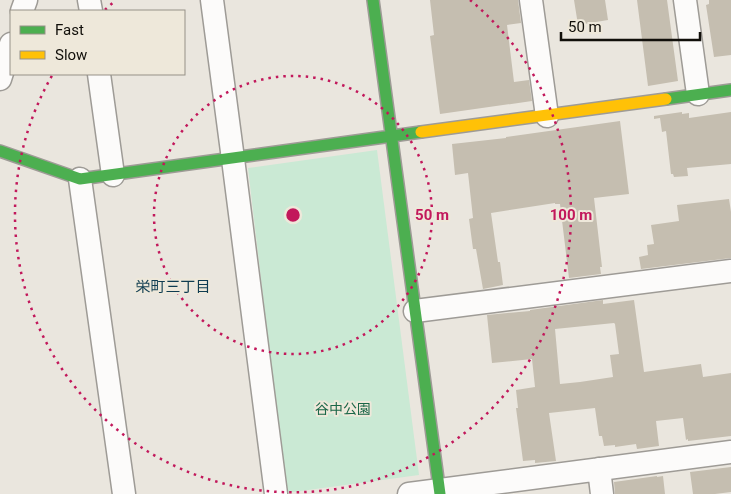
<svg xmlns="http://www.w3.org/2000/svg" width="731" height="494" viewBox="0 0 731 494" font-family="Roboto,'Noto Sans JP',sans-serif">
  <style>
    .green { fill: #cae9d4 }
    .building { fill: #c5beb0; fill-rule: evenodd }
    .lines { fill: none; stroke-linecap: round; stroke-linejoin: round }
    .street-casing { stroke: #9e9b96; stroke-width: 25 }
    .fast-casing { stroke: #9e9b96; stroke-width: 14 }
    .slow-casing { stroke: #9e9b96; stroke-width: 14 }
    .street { stroke: #fcfbfa; stroke-width: 22 }
    .fast { stroke: #4caf50; stroke-width: 11 }
    .slow { stroke: #ffc107; stroke-width: 11 }
    .ring { fill: none; stroke: #c2185b; stroke-width: 2.5; stroke-dasharray: 2.5 5 }
    .labels { text-anchor: middle; dominant-baseline: central; stroke-width: 4; stroke-linejoin: round; paint-order: stroke }
    .park-label { font-size: 14px; fill: #1a6748; stroke: #eee8da }
    .neighbourhood-label { font-size: 15px; fill: #0f3c51; stroke: #eee8da }
    .centre { fill: #c2185b; stroke: #eee8da; stroke-width: 2.5 }
    .ring-label { font-size: 15px; text-anchor: middle; font-weight: bold; fill: #c2185b; stroke: #eee8da; stroke-width: 4; stroke-linejoin: round; paint-order: stroke }
  </style>
  <rect width="100%" height="100%" fill="#eae6de"/>
  <!-- green -->
  <path class="green" d="M377 150 419 475 286 493 248 168Z"/>
  <!-- building -->
  <path class="building" d="M430 0H518L521 23 507 25 514 82 529 80 532 101 440 114 430 36 434 35Z
    M574 0H605L608 20 578 25Z
    M637 0H667L678 81 648 86Z
    M709 0H731V55L714 57 706 5 709 4Z
    M682 112V114L689 113V118L731 112V164L687 168 688 176 674 177 673 174H671L666 131 662 132 660 118 654 119V116Z
    M620 121 629 194 594 198 602 267H600L601 274 569 278 560 204H555V203L491 213 498 262H500L503 285 483 289 476 249H473L469 219 473 218 468 173 455 175 452 144 506 138V137Z
    M729 199 731 212V258L641 269 639 257 648 255 647 245 654 244 651 225 679 221 677 205Z
    M603 300V304L634 300 644 372 701 364 703 377 731 373V436L688 441V439L686 440 683 418 656 421 659 446 637 449 636 444 615 447V445L604 446 602 436H599L595 408 549 413 556 461 535 463V460L523 461 516 408H518L516 390 535 387 532 359 492 363 487 315 530 311V310ZM614 323 615 324 619 354 610 355 613 377 580 382 560 384 555 329Z
    M731 467V492L715 494H693L690 472Z
    M657 476V477L663 476 665 494H615L614 482Z"/>
  <g class="lines">
    <defs>
      <path id="street" d="M89 0 91 11
        M212 0 233 159 276 494
        M531 0 547 116
        M685 0 698 94
        M22 11 26 0
        M99 74 113 175
        M0 79 11 44
        M80 179 124 494
        M415 311 731 271
        M599 469 602 494
        M409 494 731 452"/>
      <path id="fast" d="M373 0 440 494
        M666 99 731 90
        M0 151 80 179 421 132"/>
      <path id="slow" d="M421 132 666 99"/>
    </defs>
    <!-- street casing -->
    <use href="#street" class="street-casing"/>
    <!-- fast casing -->
    <use href="#fast" class="fast-casing"/>
    <!-- slow casing -->
    <use href="#slow" class="slow-casing"/>
    <!-- street -->
    <use href="#street" class="street"/>
    <!-- fast -->
    <use href="#fast" class="fast"/>
    <!-- slow -->
    <use href="#slow" class="slow"/>
  </g>
  <!-- distance rings -->
  <g class="ring">
    <circle cx="293" cy="215" r="139"/>
    <path d="M105 10A278 278 0 0 1 116 0M470 0A278 278 0 1 1 53 74"/>
  </g>
  <g class="labels">
    <!-- park labels -->
    <g class="park-label">
      <text x="343" y="409">谷中公園</text>
    </g>
    <!-- neighbourhood labels -->
    <g class="neighbourhood-label">
      <text x="173" y="287">栄町三丁目</text>
    </g>
  </g>
  <circle cx="293" cy="215" r="8" class="centre"/>
  <g class="ring-label">
    <text x="432" y="220">50 m</text>
    <text x="571" y="220">100 m</text>
  </g>
  <!-- legend -->
  <rect x="10" y="10" width="175" height="65" fill="#eee8da" stroke="#969187"/>
  <rect x="20" y="26" width="25" height="8" fill="#4caf50" stroke="#969187"/>
  <text x="55" y="35" font-size="15" fill="#110f0a">Fast</text>
  <rect x="20" y="51" width="25" height="8" fill="#ffc107" stroke="#969187"/>
  <text x="55" y="60" font-size="15" fill="#110f0a">Slow</text>
  <!-- scale -->
  <path d="M561 32v8h139v-8" fill="none" stroke="#110f0a" stroke-width="2.5"/>
  <text x="568" y="32" font-size="15" fill="#110f0a" stroke="#eee8da" stroke-width="4" paint-order="stroke">50 m</text>
</svg>
